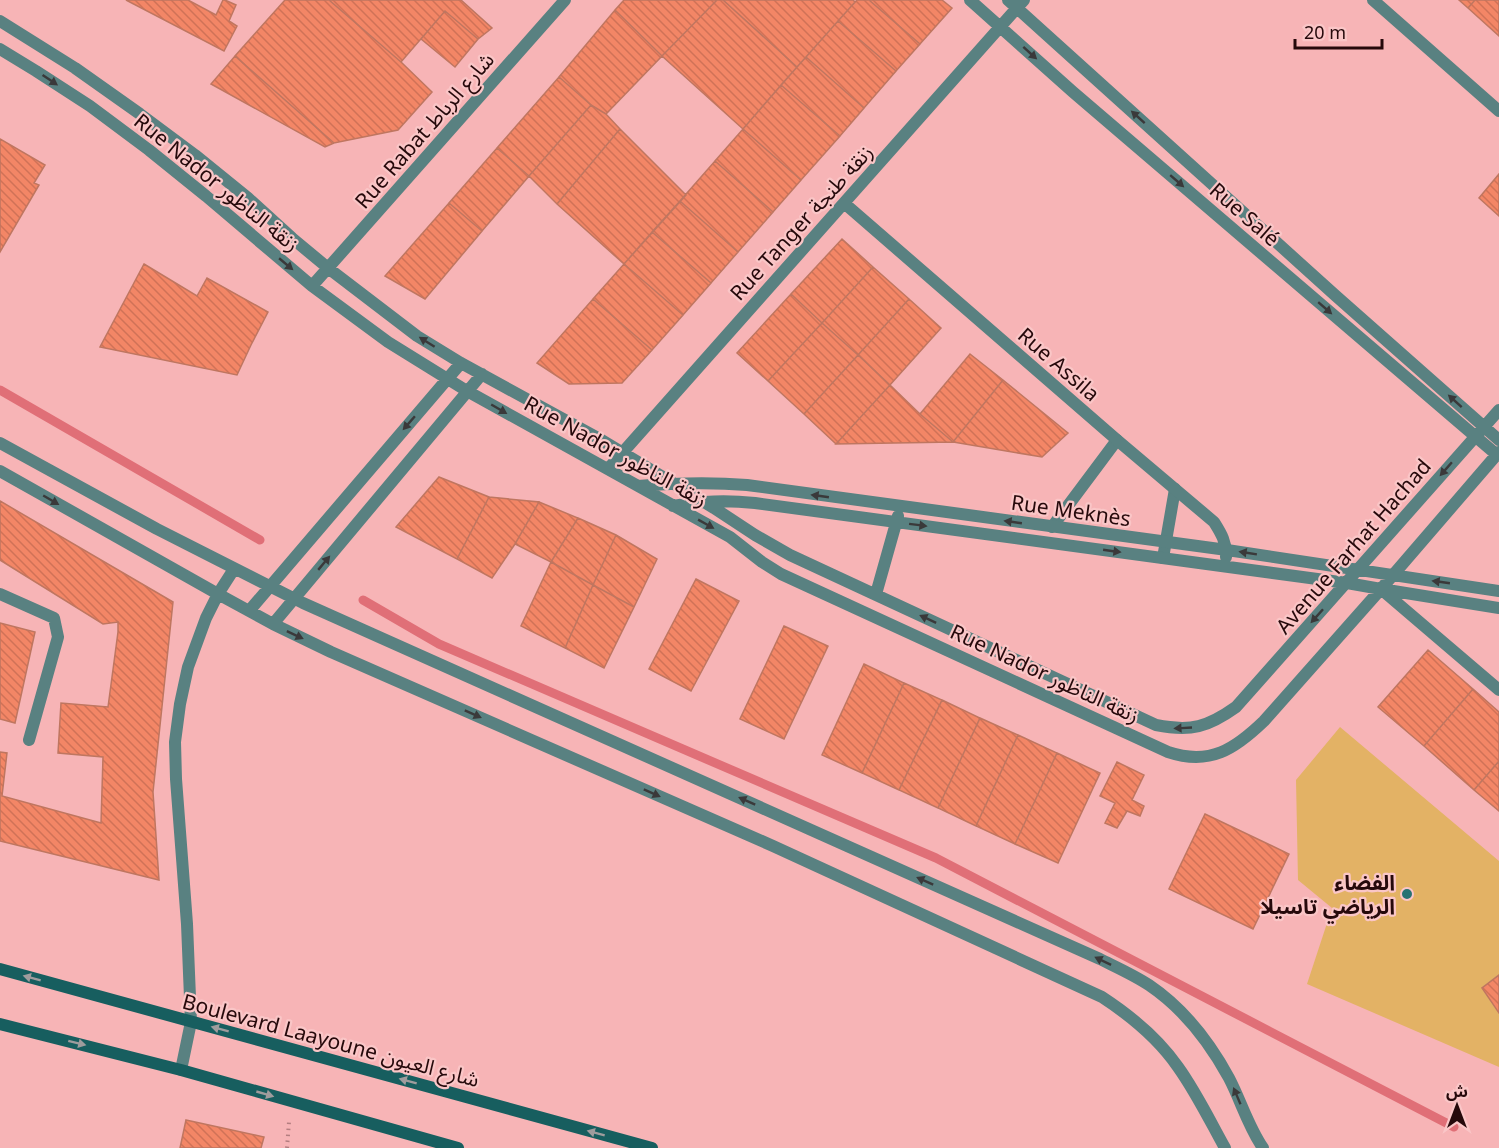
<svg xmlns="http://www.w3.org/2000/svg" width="1499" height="1148" viewBox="0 0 1499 1148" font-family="'Noto Sans','Noto Sans Arabic',sans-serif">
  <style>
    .pitch { fill: #e3b265 }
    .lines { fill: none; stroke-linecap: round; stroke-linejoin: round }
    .stream { stroke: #e06f77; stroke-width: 9 }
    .building { fill: url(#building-back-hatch); stroke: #bf7660; stroke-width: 1.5 }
    .path { stroke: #b47e80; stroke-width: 4; stroke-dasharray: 1.5 4.5; stroke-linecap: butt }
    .lane { stroke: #598181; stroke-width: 12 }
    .street { stroke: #598181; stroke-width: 12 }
    .secondary { stroke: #175e5f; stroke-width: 12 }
    .oneway { fill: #3a393a }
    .oneway2 { fill: #9f9c9d }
    .poi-dot { fill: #277273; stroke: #fac6c7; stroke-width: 2 }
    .labels { text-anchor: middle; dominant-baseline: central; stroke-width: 4.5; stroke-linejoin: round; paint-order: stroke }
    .street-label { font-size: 21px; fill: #26090b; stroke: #fac6c7 }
    .poi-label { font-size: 21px; font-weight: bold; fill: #26090b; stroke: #fac6c7; text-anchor: end }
  </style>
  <defs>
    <pattern id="building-back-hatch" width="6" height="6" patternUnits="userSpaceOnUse" patternTransform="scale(1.5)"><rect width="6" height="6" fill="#f38666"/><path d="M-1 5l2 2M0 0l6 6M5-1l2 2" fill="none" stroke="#d07257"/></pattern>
  </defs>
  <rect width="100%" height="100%" fill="#f7b4b6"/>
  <!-- pitch -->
  <path class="pitch" d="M1340 727 1499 861V1067L1307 984 1332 908 1298 880 1296 780Z"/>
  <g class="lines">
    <!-- stream -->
    <path class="stream" d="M0 390 260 540
      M363 600 439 644 936 858 1454 1127"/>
  </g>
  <!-- building -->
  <path class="building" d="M126 0H188L216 15 223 0H225L236 5 229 21 237 26 224 51Z
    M285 0H329L401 62 432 92 398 130 334 143 235 56Z
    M329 0H461L492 28 478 39 445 11 401 62Z
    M624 0H717L662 56 615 10Z
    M717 0H723L797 67 743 129 662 56Z
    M723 0H853L855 2 797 67Z
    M857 0H869L920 44 896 71 838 21Z
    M869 0H942L952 8 920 44Z
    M1459 0H1475L1468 8Z
    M1475 0H1499V36L1468 8Z
    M615 10 662 56 606 114 591 105 559 77Z
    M445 11 478 39 455 67 421 39Z
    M838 21 896 71 864 108 806 57Z
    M235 56 334 143 325 147 211 84Z
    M806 57 864 108 840 136 781 85Z
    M559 77 591 105 529 176 497 148Z
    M781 85 840 136 801 180 743 129Z
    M591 105 606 114 620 129 557 204 529 176Z
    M620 129 686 195 624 264 557 204Z
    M743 129 801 180 773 212 715 161Z
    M0 139 45 165 34 183 39 185 0 252Z
    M497 148 529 176 482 231 449 203Z
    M715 161 773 212 738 252 680 201Z
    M1499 174V216L1479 198Z
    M680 201 738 252 711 283 652 232Z
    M449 203 482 231 425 299 385 276Z
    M652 232 711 283 683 315 624 264Z
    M842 239 873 267 822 323 791 294Z
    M144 264 197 296 207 278 268 312 251 345 237 375 100 347Z
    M624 264 683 315 652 350 593 299Z
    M873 267 909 299 858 355 822 323Z
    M791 294 822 323 768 381 737 353Z
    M593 299 652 350 622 383 569 384 537 363Z
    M909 299 941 328 890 385 858 355Z
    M822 323 858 355 804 414 768 381Z
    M970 354 1003 380 953 442 920 414Z
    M858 355 890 385 836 444 804 414Z
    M1003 380 1068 433 1042 457 953 442Z
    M890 385 920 414 953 442 836 444Z
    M439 477 489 497 457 559 396 527Z
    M489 497 539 502 515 544 492 578 457 559Z
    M0 501 173 602 153 792 159 880 0 841V752L7 753 2 796 101 823 103 757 58 753 61 703 108 707 118 632V622L103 624 0 560Z
    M539 502 578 518 551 562 515 544Z
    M578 518 616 535 593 585 551 562Z
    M616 535 657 559 634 607 593 585Z
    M551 562 593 585 565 648 521 626Z
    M696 579 739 601 691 691 649 669Z
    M593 585 634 607 604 668 565 648Z
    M0 623 35 632 15 723 0 719Z
    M784 626 828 646 784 739 740 719Z
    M1428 650 1473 689 1424 746 1378 707Z
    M864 664 904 683 862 773 822 755Z
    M904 683 942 700 899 790 862 773Z
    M1473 689 1499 712V761L1474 790 1424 746Z
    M942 700 980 718 938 808 899 790Z
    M980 718 1018 735 976 826 938 808Z
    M1018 735 1057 753 1015 844 976 826Z
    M1057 753 1100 773 1058 863 1015 844Z
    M1499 761V811L1474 790Z
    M1117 762 1144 775 1132 800 1144 806 1140 816 1127 811 1117 828 1105 823 1115 803 1100 796Z
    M1205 814 1289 854 1253 929 1169 889Z
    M1499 975V1013L1482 988Z
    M186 1120 264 1137 261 1148H180Z"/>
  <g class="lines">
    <!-- path -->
    <path class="path" d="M287 1148 289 1122"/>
    <!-- lane -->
    <path class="lane" d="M1052 527 1117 440
      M1163 558 1175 489"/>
    <!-- street -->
    <path class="street" d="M970 0 1073 92 1497 455
      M1008 0 1336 296 1499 440
      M1373 0 1499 111
      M0 21 75 68 140 114 195 155 248 198 292 238 328 268 417 336 461 363 598 438 714 508 755 535 790 555 1156 725C1191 732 1208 727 1236 707L1499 410
      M0 49 36 71 90 106 149 150 206 196 312 286 388 342 467 391 730 537 762 562 781 574 1168 752C1210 766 1235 749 1264 721L1381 589 1499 452
      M844 203 1117 440 1214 522C1221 533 1227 543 1226 557
      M312 286 565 0
      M0 443 157 529 303 603 1100 959C1116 967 1134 975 1149 985 1183 1008 1210 1043 1229 1078 1241 1101 1248 1126 1263 1148
      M608 469 1024 0
      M0 471 218 594 273 624 331 652 773 846 1102 997C1131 1016 1158 1038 1178 1067 1196 1092 1210 1121 1225 1148
      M638 486C675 483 710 482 747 485L1227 550 1499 591
      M673 506C703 501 725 500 755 503L1347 583 1381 589 1499 608
      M1382 590 1499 690
      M0 594 54 618 58 637 29 740
      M876 594 898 516
      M249 611 461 363
      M273 624 482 374
      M181 1070 191 1022 187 924 176 779 175 742 180 704 188 667 206 618 218 594 234 569"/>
    <!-- secondary -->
    <path class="secondary" d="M0 969 652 1148
      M0 1024 181 1070 458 1148"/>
  </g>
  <!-- one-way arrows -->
  <defs><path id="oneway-solid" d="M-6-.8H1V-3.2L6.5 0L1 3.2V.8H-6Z" transform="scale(1.5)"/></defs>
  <g class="oneway">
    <use href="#oneway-solid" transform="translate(1030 53) rotate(42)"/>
    <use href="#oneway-solid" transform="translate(50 80) rotate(34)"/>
    <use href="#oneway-solid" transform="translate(1138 117) rotate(-138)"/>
    <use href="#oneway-solid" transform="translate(1177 181) rotate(41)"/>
    <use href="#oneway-solid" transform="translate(286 264) rotate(40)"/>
    <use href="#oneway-solid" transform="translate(1325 308) rotate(41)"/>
    <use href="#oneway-solid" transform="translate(427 342) rotate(-148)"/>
    <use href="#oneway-solid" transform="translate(1455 401) rotate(-138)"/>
    <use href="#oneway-solid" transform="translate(499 409) rotate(30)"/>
    <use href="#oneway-solid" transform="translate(409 423) rotate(131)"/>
    <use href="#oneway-solid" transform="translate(1446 469) rotate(131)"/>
    <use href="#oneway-solid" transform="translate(820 496) rotate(-172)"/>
    <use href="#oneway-solid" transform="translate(51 500) rotate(30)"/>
    <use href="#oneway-solid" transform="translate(1013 522) rotate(-172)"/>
    <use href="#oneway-solid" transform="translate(706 524) rotate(29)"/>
    <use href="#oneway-solid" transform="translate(918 525) rotate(7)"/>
    <use href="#oneway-solid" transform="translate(1112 551) rotate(8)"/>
    <use href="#oneway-solid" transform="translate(1248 553) rotate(-171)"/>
    <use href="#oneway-solid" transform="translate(324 563) rotate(-50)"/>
    <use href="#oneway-solid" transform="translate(1441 582) rotate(-172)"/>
    <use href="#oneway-solid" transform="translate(1317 616) rotate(132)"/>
    <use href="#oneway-solid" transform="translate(928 619) rotate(-155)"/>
    <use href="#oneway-solid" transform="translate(295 635) rotate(25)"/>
    <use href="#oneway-solid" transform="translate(473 714) rotate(24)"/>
    <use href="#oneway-solid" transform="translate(1183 728) rotate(177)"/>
    <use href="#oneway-solid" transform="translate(652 793) rotate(24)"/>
    <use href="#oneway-solid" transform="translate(747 801) rotate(-156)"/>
    <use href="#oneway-solid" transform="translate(925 881) rotate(-156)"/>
    <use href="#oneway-solid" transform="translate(1103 961) rotate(-154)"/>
    <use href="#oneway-solid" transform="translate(1237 1096) rotate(-113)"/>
  </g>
  <g class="oneway2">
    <use href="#oneway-solid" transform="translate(32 978) rotate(-165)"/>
    <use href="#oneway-solid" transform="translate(220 1029) rotate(-165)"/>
    <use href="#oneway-solid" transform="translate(77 1043) rotate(14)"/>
    <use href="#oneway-solid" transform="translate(408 1081) rotate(-165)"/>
    <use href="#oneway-solid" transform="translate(265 1094) rotate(16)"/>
    <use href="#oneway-solid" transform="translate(596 1133) rotate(-165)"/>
  </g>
  <!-- markers -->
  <circle class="poi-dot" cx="1407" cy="894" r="6"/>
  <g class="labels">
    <!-- street labels -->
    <g class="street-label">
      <text transform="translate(424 130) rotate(-49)">Rue Rabat شارع الرباط</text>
      <text transform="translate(217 182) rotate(39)">Rue Nador زنقة الناظور</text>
      <text transform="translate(1245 214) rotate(41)">Rue Salé</text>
      <text transform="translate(801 222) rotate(-48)">Rue Tanger زنقة طنجة</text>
      <text transform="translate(1059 364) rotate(41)">Rue Assila</text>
      <text transform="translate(616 451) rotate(29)">Rue Nador زنقة الناظور</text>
      <text transform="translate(1071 510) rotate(8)">Rue Meknès</text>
      <text transform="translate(1353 546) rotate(-49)">Avenue Farhat Hachad</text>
      <text transform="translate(1045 673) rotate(25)">Rue Nador زنقة الناظور</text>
      <text transform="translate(331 1040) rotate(15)">Boulevard Laayoune شارع العيون</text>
    </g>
    <!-- poi labels -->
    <g class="poi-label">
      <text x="1395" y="882">الفضاء<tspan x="1395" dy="24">الرياضي تاسيلا</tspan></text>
    </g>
  </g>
  <!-- north arrow -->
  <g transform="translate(1457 1106)" stroke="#fac6c7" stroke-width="4.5" paint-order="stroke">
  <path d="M0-4.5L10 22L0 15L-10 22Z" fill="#26090b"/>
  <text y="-9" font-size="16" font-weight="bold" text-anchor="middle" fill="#26090b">ش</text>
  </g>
  <!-- scale -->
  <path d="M1295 39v9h87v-9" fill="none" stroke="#26090b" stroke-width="3"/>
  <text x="1304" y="39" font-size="18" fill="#26090b" stroke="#fac6c7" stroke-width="4.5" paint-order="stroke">20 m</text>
</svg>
